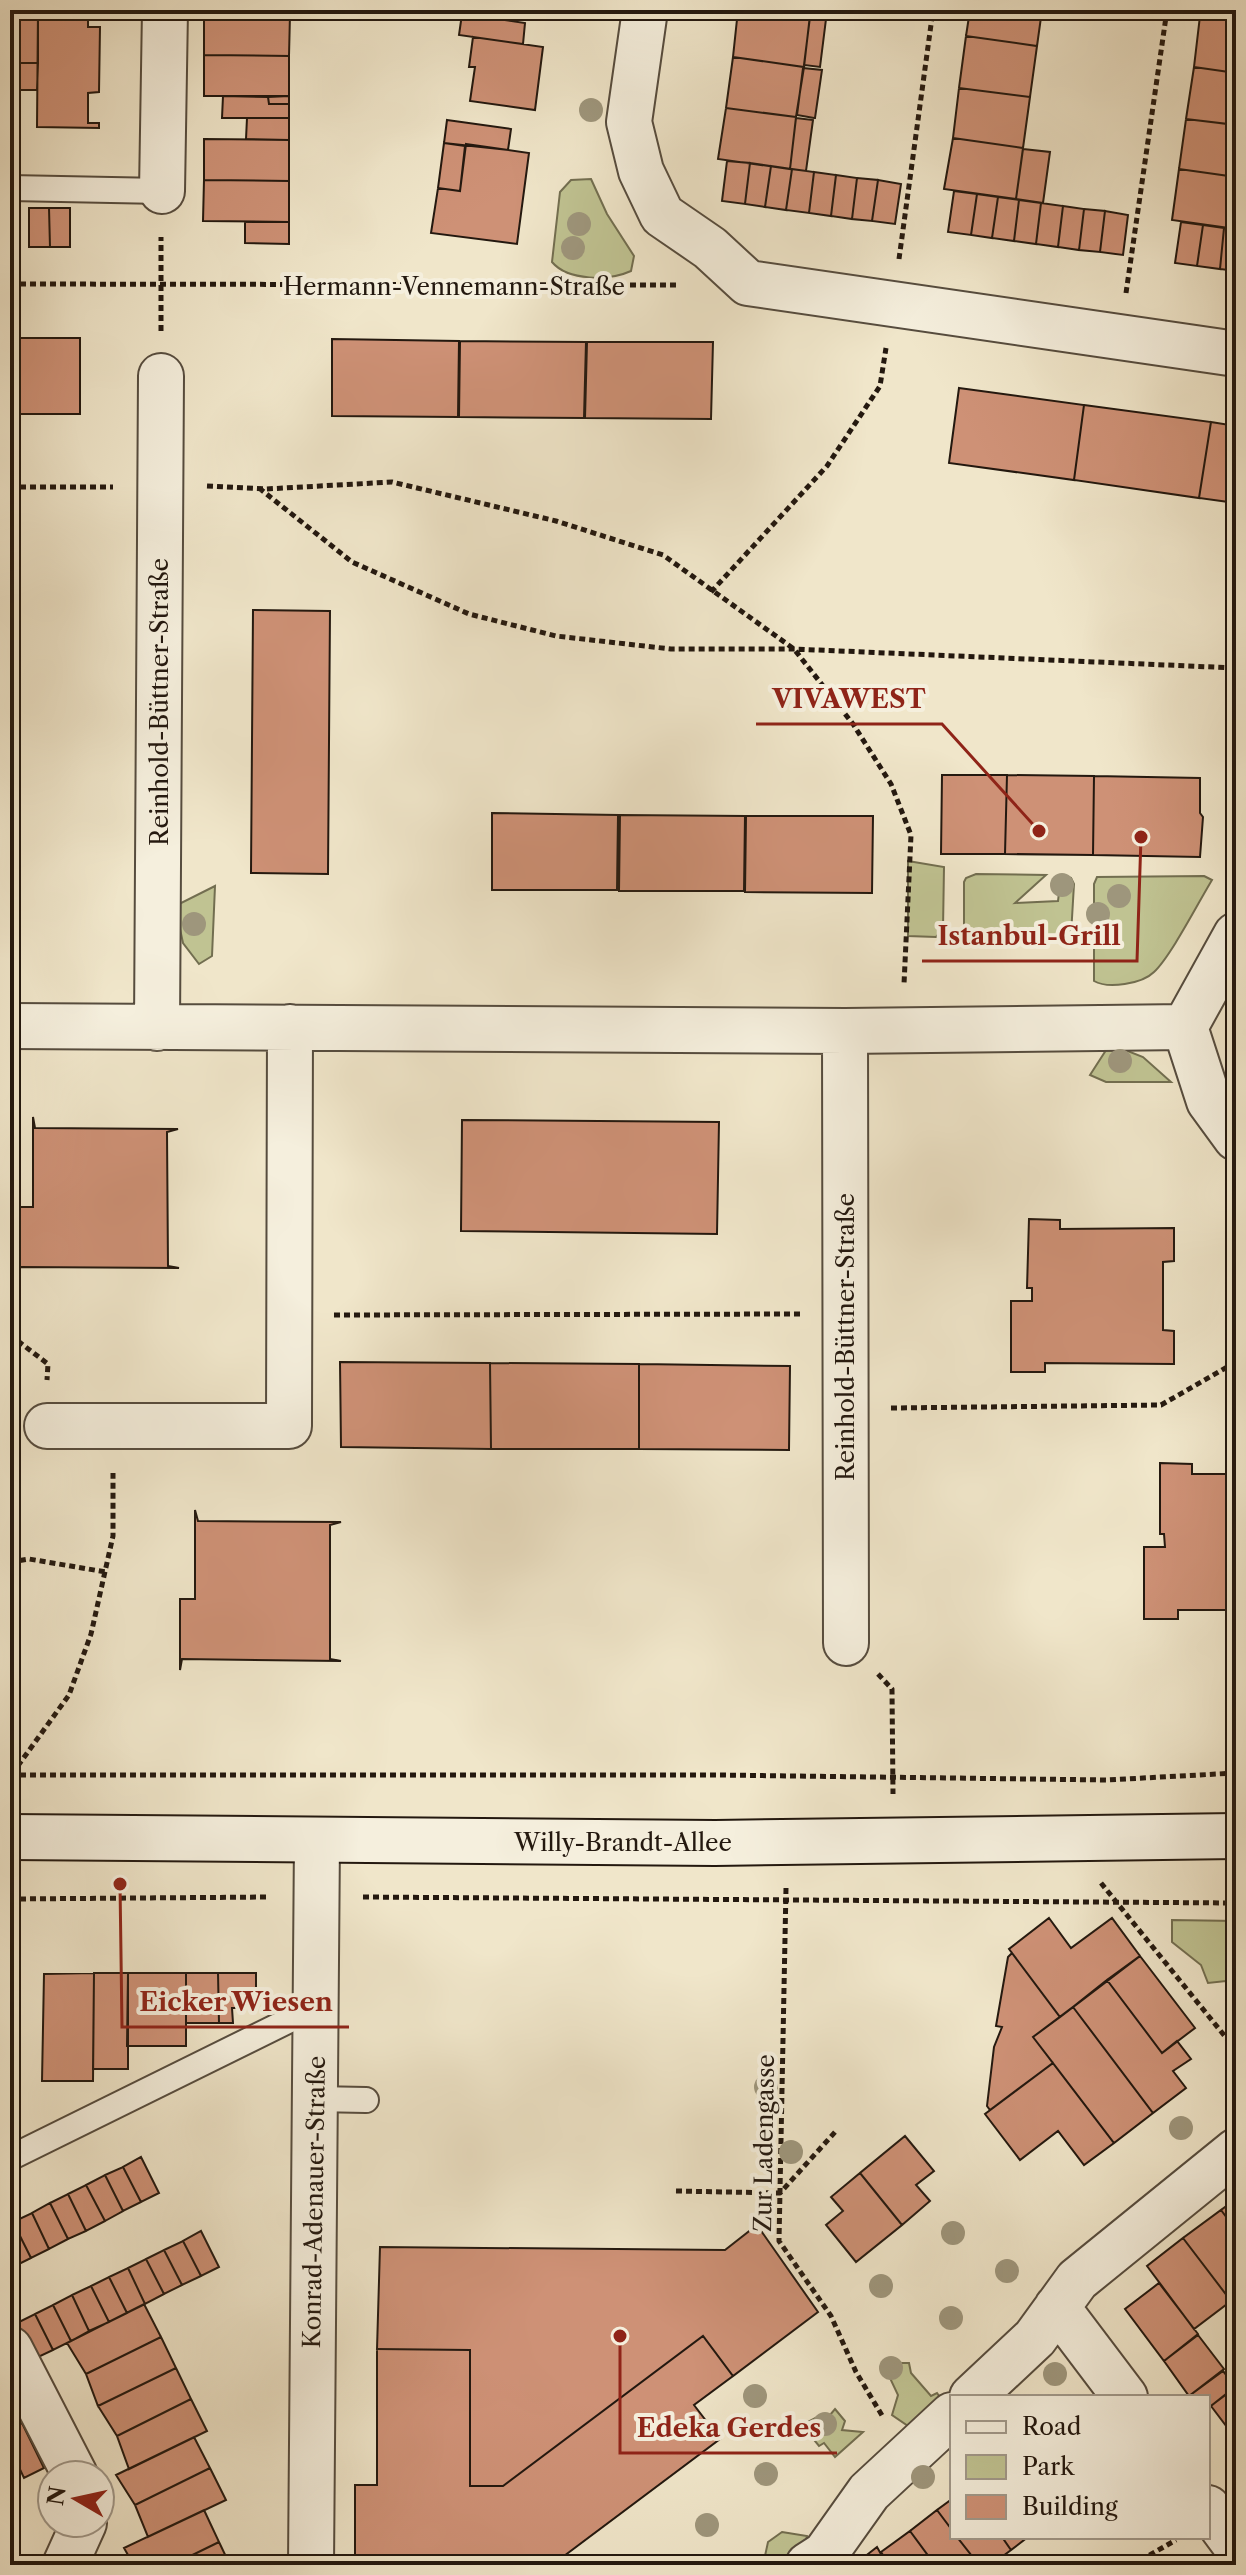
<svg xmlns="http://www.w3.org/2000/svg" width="1246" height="2575" viewBox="0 0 1246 2575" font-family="'Libre Caslon Text',serif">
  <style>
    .green { fill: #c0c392; stroke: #726e50; stroke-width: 2 }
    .building { fill: #ce9176; stroke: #23180f; stroke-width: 2 }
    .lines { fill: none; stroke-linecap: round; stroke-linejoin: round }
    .lane-casing { stroke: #564c3e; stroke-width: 28 }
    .street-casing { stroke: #564c3e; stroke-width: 48 }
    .secondary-casing { stroke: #23180f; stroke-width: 48 }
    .path { stroke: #23180f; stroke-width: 5; stroke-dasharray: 6 4; stroke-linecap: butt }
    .lane { stroke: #f5efdd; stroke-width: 24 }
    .street { stroke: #f5efdd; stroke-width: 44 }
    .secondary { stroke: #f5efdd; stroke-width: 44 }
    .tree { fill: #9e967c }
    .labels { text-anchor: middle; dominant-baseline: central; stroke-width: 8; stroke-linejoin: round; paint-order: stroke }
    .street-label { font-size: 24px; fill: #23180f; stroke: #f5efdd }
    .leader { fill: none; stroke: #8f2418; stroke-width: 3 }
    .callout-dot { fill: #8f2418; stroke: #f5efdd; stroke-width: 3 }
    .callout-label { font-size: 26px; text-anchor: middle; font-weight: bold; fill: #8f2418; stroke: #f5efdd; stroke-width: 8; stroke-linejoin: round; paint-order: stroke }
  </style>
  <rect width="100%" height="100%" fill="#f0e6ca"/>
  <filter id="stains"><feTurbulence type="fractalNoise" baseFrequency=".0025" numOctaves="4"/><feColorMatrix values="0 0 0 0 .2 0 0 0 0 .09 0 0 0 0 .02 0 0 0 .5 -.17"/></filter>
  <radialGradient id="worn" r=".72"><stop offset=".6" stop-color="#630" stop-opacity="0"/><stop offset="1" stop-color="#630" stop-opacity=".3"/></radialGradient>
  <!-- green -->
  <path class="green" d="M591 179 607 214 634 256 631 271C609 281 568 281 552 262L560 192 571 180Z
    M908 861 944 867 943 929 936 937 908 936Z
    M976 874 1046 875 1015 903 1058 901 1061 876 1071 878 1074 884 1071 935 1060 938 967 935 964 926V882L966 878Z
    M1204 876 1212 880C1198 903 1171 956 1154 972 1142 984 1108 989 1094 981V884L1097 877Z
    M215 886 212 956 199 964 183 943 175 906Z
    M1110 1044 1143 1057 1171 1082H1106L1090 1075Z
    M1172 1920 1236 1921V1984L1226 1981 1208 1983 1201 1965 1172 1942Z
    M902 2363H909L911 2373 931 2396 937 2393 944 2403 911 2428 892 2415 898 2395 889 2376Z
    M835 2409 845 2421 842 2430 863 2432 835 2457 824 2443 819 2446 802 2425 821 2415H830Z
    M782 2532 807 2536 804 2549 783 2565H763L768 2542Z"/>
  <!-- building -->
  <path class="building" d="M10 10H38V63H10Z
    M38 10H88V27H100L99 92 88 93V123H99V128L37 127Z
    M223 10H269V14H223Z
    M269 10H290V14H269Z
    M475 10H514L513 18Z
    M738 10 810 15 804 67 733 57Z
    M774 10H811L810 15Z
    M970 10H1042L1037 46 966 36Z
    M1201 10H1236V21L1200 16Z
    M204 14H290L289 56 204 55Z
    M462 14 525 23 523 44 459 35Z
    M1200 16 1236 21V73L1194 67Z
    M810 17 826 19 820 67 804 65Z
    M966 36 1037 46 1030 97 959 88Z
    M473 37 543 47 535 110 470 101 475 67H469Z
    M204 55 289 56V96H204Z
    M733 57 804 67 796 117 726 108Z
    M10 63H38L37 90H10Z
    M1194 67 1236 73V125L1186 119Z
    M803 68 822 70 815 118H814L797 115Z
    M959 88 1030 97 1023 148 953 138Z
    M223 96 268 97 269 104H289V118H222Z
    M289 96V104H269L268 97Z
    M726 108 796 117 790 169 718 159Z
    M247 118H289V140L246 139Z
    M796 118 813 120 806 171 790 169Z
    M1186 119 1236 125V177L1179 169Z
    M447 120 511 129 508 150 444 143Z
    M953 138 1023 148 1016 199 944 189Z
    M204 139 289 140V181L204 180Z
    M444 143 465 146 460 191 438 188Z
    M466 144 529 153 517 244 431 233 438 188 460 191Z
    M1023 149 1050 152 1043 203 1016 199Z
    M727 161 750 163 745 204 722 201Z
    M750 163 771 166 765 207 745 204Z
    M771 166 792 169 786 210 765 207Z
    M792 169 814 172 809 213 786 210Z
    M1179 169 1236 177V229L1172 220Z
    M814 172 836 175 831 216 809 213Z
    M836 175 857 178 852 219 831 216Z
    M857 178 878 180 872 221 852 219Z
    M204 180 289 181V222L203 221Z
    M878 180 901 184 895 224 872 221Z
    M954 191 977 194 971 235 948 232Z
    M977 194 998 197 992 238 971 235Z
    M998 197 1019 200 1014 241 992 238Z
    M1019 200 1041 203 1036 244 1014 241Z
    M1041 203 1063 206 1058 247 1036 244Z
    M1063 206 1084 209 1079 250 1058 247Z
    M29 208H49L50 247H29Z
    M49 208H70V247H50Z
    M1084 209 1105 211 1100 252 1079 250Z
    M1105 211 1128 215 1123 255 1100 252Z
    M245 222H289V244L245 243Z
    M1181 222 1203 225 1197 266 1175 263Z
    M1203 225 1224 228 1220 269 1197 266Z
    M1224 228 1236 229V271L1220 269Z
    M10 338H80V414H10Z
    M332 339 459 341 458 417 332 416Z
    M460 341 586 342 584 418 459 417Z
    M587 342H713L711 419 585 418Z
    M959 388 1084 405 1074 480 949 463Z
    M1084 405 1211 422 1199 498 1074 480Z
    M1211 422 1236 426V503L1199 498Z
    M253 610 330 611 328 874 251 873Z
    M942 775H1007L1005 854H941Z
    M1007 775 1094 776 1093 855 1005 854Z
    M1094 776 1200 778V813L1203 817 1200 857 1093 855Z
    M492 813 618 815 617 890H492Z
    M620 815 745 816 744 891H619Z
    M746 816H873L872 893 745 892Z
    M33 1117 35 1128 178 1129 167 1132 168 1266 179 1268 20 1267 18 1278V1207H33Z
    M462 1120 719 1122 717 1234 461 1231Z
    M1029 1219 1060 1220V1229L1174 1228V1261L1163 1262V1330L1174 1331V1364L1045 1363V1372H1011V1301H1032V1288H1027Z
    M340 1362 490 1363 491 1449 341 1447Z
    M490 1363 639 1364V1449H491Z
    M639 1364 790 1366 789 1450 639 1449Z
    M1160 1463 1192 1464V1474H1236V1610H1178V1619H1144V1547H1165L1164 1534H1160Z
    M195 1510 198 1521 341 1522 330 1525V1659L341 1661 182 1659 180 1670V1599H195Z
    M1049 1918 1071 1948 1112 1918 1140 1956 1060 2017 1009 1949Z
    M1012 1953 1060 2017 1033 2037 1053 2063 990 2110 987 2106 994 2047 1002 2027 996 2026 1008 1957Z
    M1140 1956 1195 2028 1162 2053 1107 1980Z
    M94 1973 93 2081H42L44 1974Z
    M94 1973H128V2069H93Z
    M128 1973H186V2046H127Z
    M186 1973H218L219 2023H186Z
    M218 1973H256V2008H232L233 2023H219Z
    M1107 1980 1162 2053 1177 2041 1191 2059 1173 2071 1186 2088 1153 2113 1073 2007Z
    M1073 2007 1153 2113 1114 2143 1033 2037Z
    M1053 2063 1114 2143 1084 2165 1058 2131 1020 2160 985 2114Z
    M905 2136 934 2171 916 2185 930 2201 902 2225 860 2173Z
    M141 2157 159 2193 141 2202 123 2167Z
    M123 2167 141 2202 123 2211 105 2175Z
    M860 2173 902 2225 856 2262 826 2225 843 2211 831 2197Z
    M105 2175 123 2211 105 2221 86 2185Z
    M86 2185 105 2221 86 2231 68 2194Z
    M68 2194 86 2231 68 2239 50 2203Z
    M1236 2199V2230L1221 2210Z
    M50 2203 68 2239 49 2249 32 2213Z
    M1221 2210 1236 2230V2297L1231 2301 1183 2238Z
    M32 2213 49 2249 31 2258 13 2222Z
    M13 2222 31 2258 13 2267 10 2224Z
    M757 2225 818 2312 733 2376 703 2336 503 2486H470V2350L377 2349 380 2247 725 2250Z
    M201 2231 219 2267 201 2276 183 2241Z
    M1183 2238 1231 2301 1194 2329 1147 2266Z
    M183 2241 201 2276 182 2285 164 2250Z
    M164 2250 182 2285 164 2294 146 2259Z
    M146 2259 164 2294 145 2304 128 2268Z
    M128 2268 145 2304 127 2313 109 2277Z
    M109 2277 127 2313 109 2322 91 2286Z
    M1159 2283 1198 2334 1164 2361 1125 2309Z
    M91 2286 109 2322 89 2331 72 2295Z
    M72 2295 89 2331 71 2341 53 2305Z
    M144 2304 161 2337 86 2374 67 2343Z
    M53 2305 71 2341 53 2350 35 2314Z
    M35 2314 53 2350 34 2359 17 2323Z
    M1198 2335 1224 2369 1189 2396 1164 2361Z
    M703 2336 733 2376 694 2405 720 2439 552 2565H355V2485H377V2349L470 2350V2486H503Z
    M161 2337 176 2368 98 2406 86 2374Z
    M176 2368 191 2399 117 2436 98 2406Z
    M1223 2371 1236 2387 1208 2408V2397L1189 2396Z
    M1236 2386V2439L1211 2406Z
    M191 2399 207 2431 129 2469 117 2436Z
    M22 2423 44 2468 24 2478 10 2448V2429Z
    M194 2437 210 2468 135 2505 116 2475Z
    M210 2468 226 2500 148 2537 135 2505Z
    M952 2499V2530L937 2510Z
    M204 2510 219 2542 172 2565 132 2562 124 2548Z
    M937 2510 952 2530V2537H957L979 2565H935L910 2531Z
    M910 2531 935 2565 889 2564 881 2552Z
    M957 2537H1002L1011 2550 991 2565H979Z
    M1002 2537H1028L1011 2550Z
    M219 2542 230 2565H172Z
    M877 2547 887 2565H854Z
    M1215 2555 1223 2565H1202Z"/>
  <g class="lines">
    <defs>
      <path id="lane" d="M10 188 162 191
        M315 2099 366 2100
        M10 2158 316 2007"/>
      <path id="street" d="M645 10 629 122 641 171 662 215 710 248 748 283 1236 354
        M162 191 165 10
        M1236 935 1185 1027 1209 1101 1236 1138
        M10 1026 845 1031 1185 1027
        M157 1028 161 376
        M845 1031 846 1643
        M47 1426H289L290 1027
        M1057 2307 1125 2397
        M10 2349 75 2475
        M972 2397 1035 2338 1077 2280 1236 2151
        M1208 2508 1236 2546
        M65 2565 84 2523
        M311 2565 317 1840
        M808 2565 825 2554 869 2492 952 2415"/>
      <path id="secondary" d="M10 1837 715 1843 1236 1836"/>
    </defs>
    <!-- lane casing -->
    <use href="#lane" class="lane-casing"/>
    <!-- street casing -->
    <use href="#street" class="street-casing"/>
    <!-- secondary casing -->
    <use href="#secondary" class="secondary-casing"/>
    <!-- path -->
    <path class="path" d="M899 259 933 10
      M10 284 679 285
      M1126 293 1167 10
      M161 331V237
      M207 486 266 489 392 482 556 521 663 555 794 649 853 724 891 784 911 835 904 984
      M10 487H113
      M259 488 352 562 469 614 556 636 671 649H794L1236 668
      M711 592 827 466 880 386 886 348
      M334 1315 800 1314
      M10 1335 48 1364 47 1380
      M891 1408 1161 1405 1236 1362
      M10 1562 29 1559 106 1572
      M878 1674 892 1689 893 1794
      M12 1774 69 1695 91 1634 113 1536V1473
      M10 1775H717L1106 1780 1236 1773
      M1101 1883 1236 2050
      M786 1888 779 2241 831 2316 856 2372 883 2417
      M363 1897 1236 1903
      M10 1899 269 1897
      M676 2191 780 2193 836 2131
      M1132 2565 1176 2540"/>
    <!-- lane -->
    <use href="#lane" class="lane"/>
    <!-- street -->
    <use href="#street" class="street"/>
    <!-- secondary -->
    <use href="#secondary" class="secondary"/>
  </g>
  <!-- trees -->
  <g class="tree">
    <circle cx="591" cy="110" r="12"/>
    <circle cx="579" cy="224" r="12"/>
    <circle cx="573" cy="248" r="12"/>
    <circle cx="1062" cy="885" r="12"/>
    <circle cx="1119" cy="896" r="12"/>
    <circle cx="1098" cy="914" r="12"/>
    <circle cx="194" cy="924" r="12"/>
    <circle cx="1120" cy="1061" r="12"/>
    <circle cx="766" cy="2087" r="12"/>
    <circle cx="1181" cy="2128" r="12"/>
    <circle cx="791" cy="2152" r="12"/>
    <circle cx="953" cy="2233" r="12"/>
    <circle cx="1007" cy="2271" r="12"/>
    <circle cx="881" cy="2286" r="12"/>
    <circle cx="951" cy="2318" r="12"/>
    <circle cx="891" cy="2368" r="12"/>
    <circle cx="1055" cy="2374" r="12"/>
    <circle cx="755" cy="2396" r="12"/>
    <circle cx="825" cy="2424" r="12"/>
    <circle cx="766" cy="2474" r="12"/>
    <circle cx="923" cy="2477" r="12"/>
    <circle cx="707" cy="2525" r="12"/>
  </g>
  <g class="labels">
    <!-- street labels -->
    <g class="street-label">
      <text x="454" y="286">Hermann-Vennemann-Straße</text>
      <text transform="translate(159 702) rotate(-90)">Reinhold-Büttner-Straße</text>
      <text transform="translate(845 1337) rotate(-90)">Reinhold-Büttner-Straße</text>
      <text x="623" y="1842">Willy-Brandt-Allee</text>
      <text transform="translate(764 2143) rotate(-89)">Zur Ladengasse</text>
      <text transform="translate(314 2202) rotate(-89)">Konrad-Adenauer-Straße</text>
    </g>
  </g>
  <!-- callouts -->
  <path class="leader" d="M1039 831L942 724H756M1141 837L1137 961H922M120 1884L122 2027H349M620 2336L620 2453H837"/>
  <g class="callout-dot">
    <circle cx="1039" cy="831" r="8"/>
    <circle cx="1141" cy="837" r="8"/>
    <circle cx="120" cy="1884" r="8"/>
    <circle cx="620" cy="2336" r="8"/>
  </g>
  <g class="callout-label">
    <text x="849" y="708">VIVAWEST</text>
    <text x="1029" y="945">Istanbul-Grill</text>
    <text x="236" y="2011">Eicker Wiesen</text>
    <text x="729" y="2437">Edeka Gerdes</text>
  </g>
  <!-- margin -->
  <rect width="1246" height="2575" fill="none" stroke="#f0e6ca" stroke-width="40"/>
  <rect x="12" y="12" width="1222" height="2551" fill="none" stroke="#23180f" stroke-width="4"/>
  <rect x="20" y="20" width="1206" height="2535" fill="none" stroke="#23180f" stroke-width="2"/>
  <!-- legend -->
  <rect x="950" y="2395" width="260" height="144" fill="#f5efdd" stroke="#a1998b" stroke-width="2"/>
  <rect x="966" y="2421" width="40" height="12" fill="#f5efdd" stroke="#a1998b" stroke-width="2"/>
  <text x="1022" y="2435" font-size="24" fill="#23180f">Road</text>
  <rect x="966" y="2455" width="40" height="24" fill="#c0c392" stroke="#a1998b" stroke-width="2"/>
  <text x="1022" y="2475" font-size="24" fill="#23180f">Park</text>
  <rect x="966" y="2495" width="40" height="24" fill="#ce9176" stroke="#a1998b" stroke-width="2"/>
  <text x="1022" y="2515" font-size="24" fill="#23180f">Building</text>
  <!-- north arrow -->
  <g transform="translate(76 2499) rotate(279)"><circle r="38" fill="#f5efdd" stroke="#a1998b" stroke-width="2"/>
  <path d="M0-6L14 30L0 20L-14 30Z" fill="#8f2418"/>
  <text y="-12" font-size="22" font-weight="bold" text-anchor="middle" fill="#23180f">N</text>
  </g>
  <rect width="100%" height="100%" filter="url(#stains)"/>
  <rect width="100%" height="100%" fill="url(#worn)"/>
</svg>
